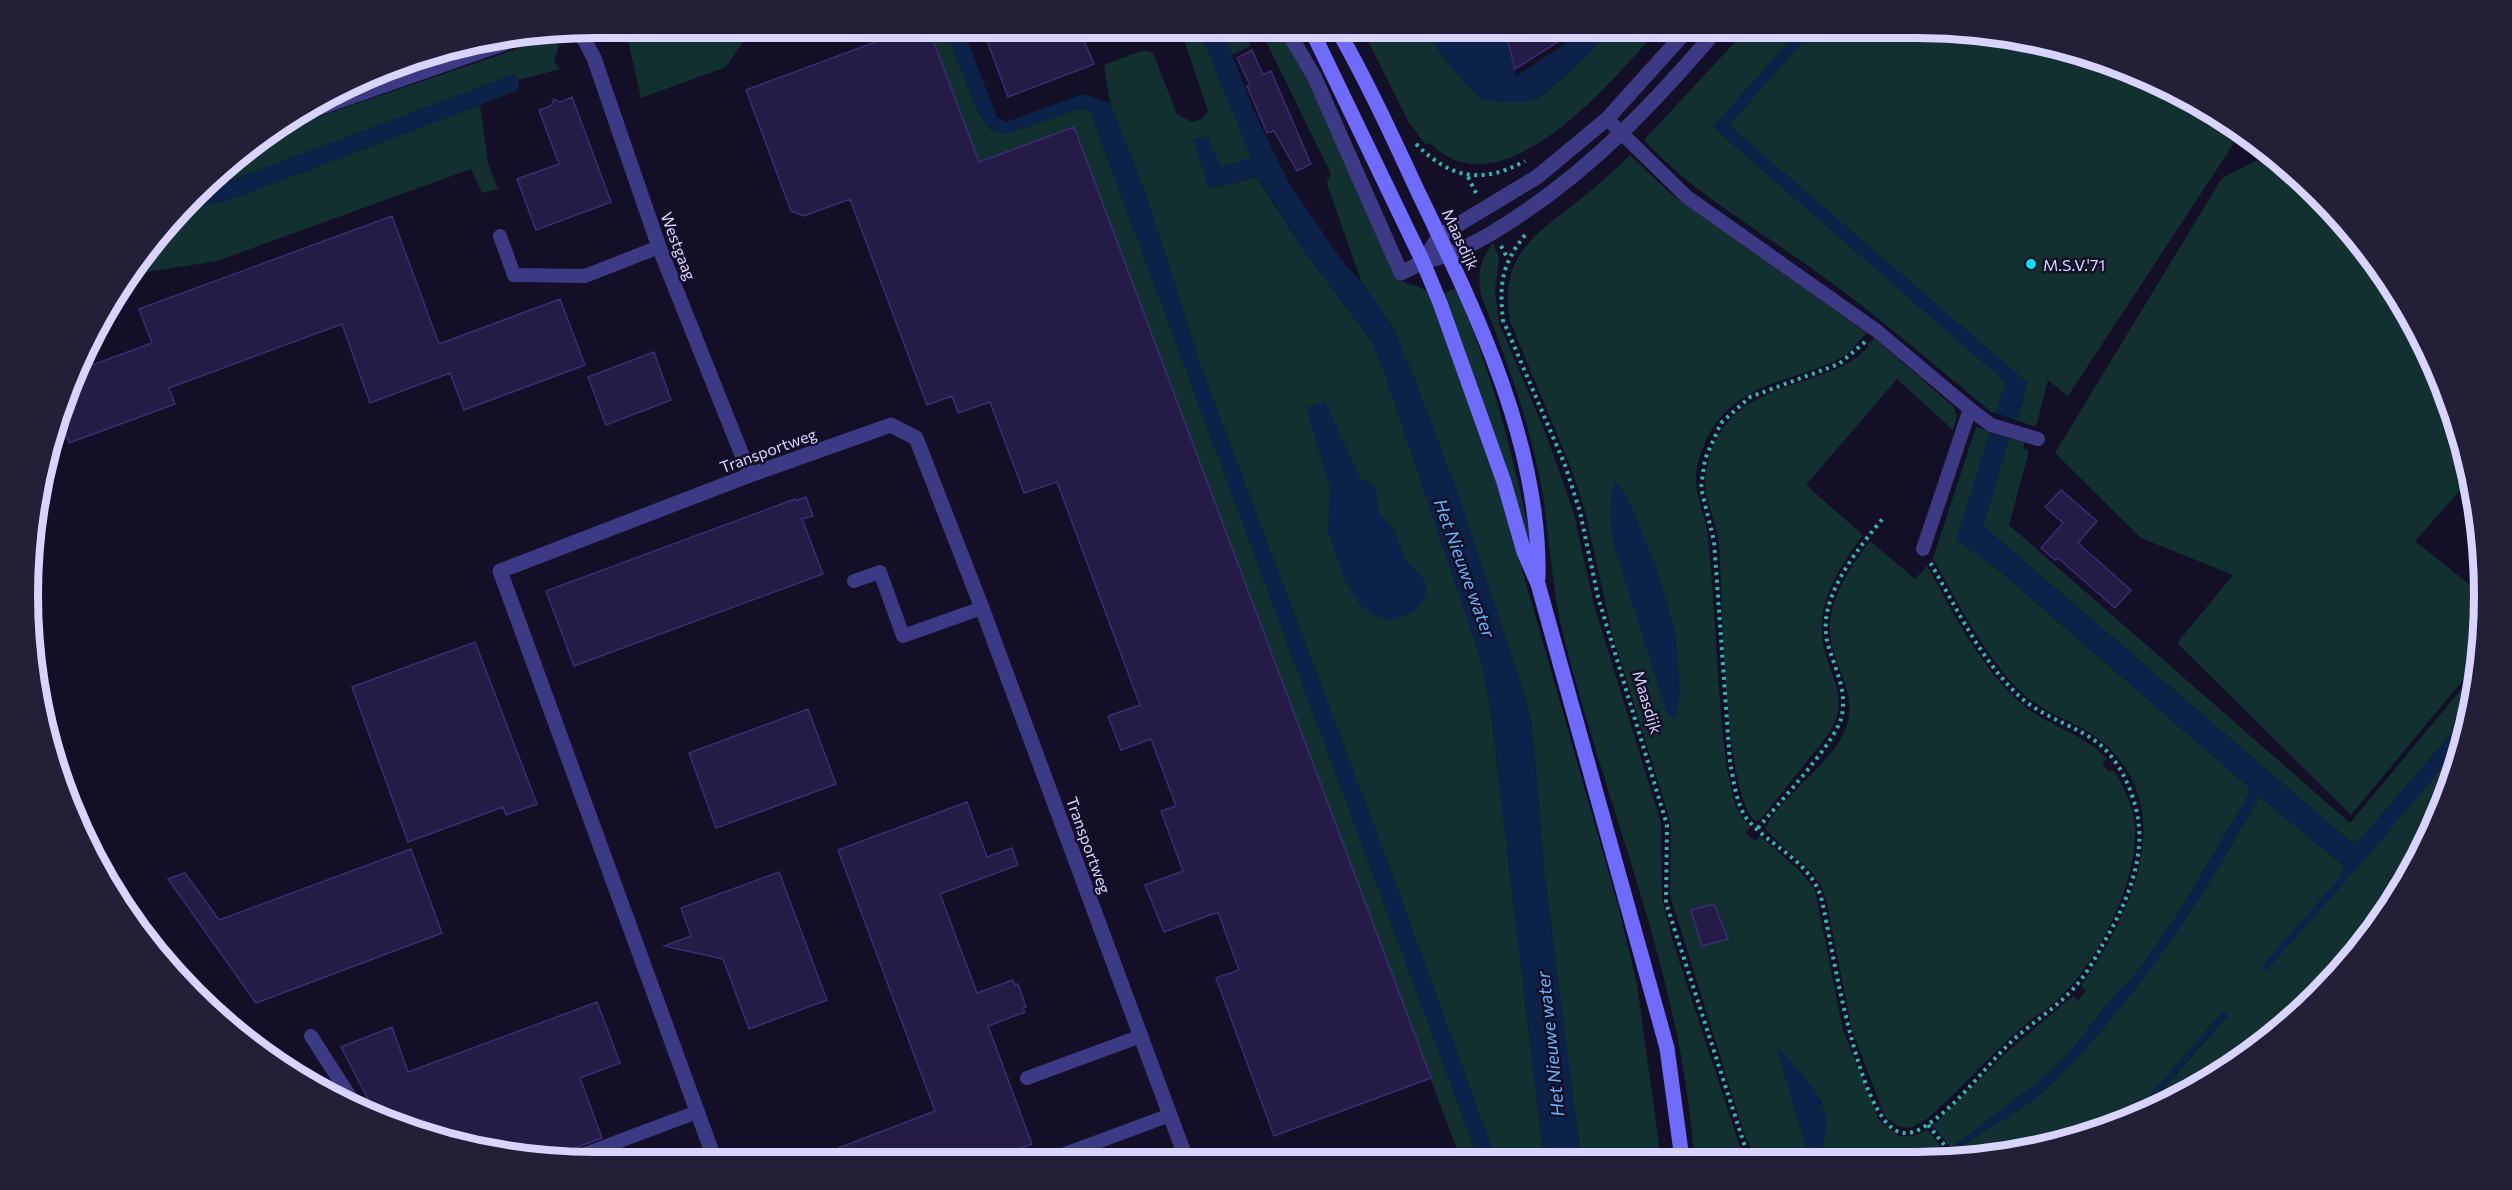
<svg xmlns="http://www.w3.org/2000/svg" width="2512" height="1190" viewBox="0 0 2512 1190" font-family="Commissioner,sans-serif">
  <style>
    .green { fill: #12302f }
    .water { fill: #0c2248 }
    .building { fill: #241b47; stroke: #3b2d73; stroke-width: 1.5 }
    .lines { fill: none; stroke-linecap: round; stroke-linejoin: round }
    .path { stroke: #2fb8b0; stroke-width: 4; stroke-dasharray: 3 4.5; stroke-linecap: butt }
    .service { stroke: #3d3a85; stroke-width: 14 }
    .minor { stroke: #3d3a85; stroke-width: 15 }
    .tertiary { stroke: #3d3a85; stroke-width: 15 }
    .secondary { stroke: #6f6bff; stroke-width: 15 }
    .poi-dot { fill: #00e5ff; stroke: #130f26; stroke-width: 2 }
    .labels { text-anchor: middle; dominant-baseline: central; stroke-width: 5; stroke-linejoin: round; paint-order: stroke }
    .street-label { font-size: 16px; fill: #d9d4ff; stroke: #130f26 }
    .poi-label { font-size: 16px; fill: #d9d4ff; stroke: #130f26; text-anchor: start }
    .water-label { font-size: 18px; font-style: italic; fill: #62b6ff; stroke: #130f26 }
    .rim { fill: none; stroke: #d9d4ff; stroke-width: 8 }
  </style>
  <rect width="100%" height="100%" fill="#130f26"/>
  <!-- green -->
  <path class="green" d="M625 27H774L744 40 726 67 641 98Z
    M928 27H945L975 106 989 129 1006 134 1081 108 1090 111 1479 1160H1461L1074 127 973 164 975 152Z
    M1222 27H1241L1251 46 1231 55Z
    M1259 27H1277L1309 79 1394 276C1404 286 1418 283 1429 293L1495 475 1618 905 1637 984 1661 1159 1581 1160 1545 879 1531 720 1524 694 1457 492 1415 380 1391 324 1364 289 1328 187 1327 182 1331 174Z
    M1361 27H1424C1433 44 1466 90 1482 98 1493 103 1522 103 1533 100 1549 95 1601 41 1616 27H1660C1615 78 1502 217 1430 143L1426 145 1408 121Z
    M1749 27H1802L1713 127 2006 382 1996 413 1990 411C1933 364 1878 316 1818 273 1760 230 1693 194 1644 140Z
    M1816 27H1917L2028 38 2135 70 2233 123 2242 131 2068 396 2048 380 2036 427 2016 420 2024 398 1729 125Z
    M1199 30 1252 157 1221 168 1208 137 1194 140 1209 189 1257 177 1304 251 1371 340 1380 360 1480 657 1490 703 1544 1160H1496L1396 885 1200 364 1147 198 1110 103 1104 65 1144 50 1153 53 1177 114 1192 122 1202 119 1208 111 1184 40 1187 35Z
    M546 39 559 45 554 62 560 69 519 80 513 75 235 179 204 187 249 145 268 134Z
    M443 55 447 57 337 97 393 67Z
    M480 105 488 163 498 189 482 193 471 169 217 261 129 275 168 221 179 210 226 201Z
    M1630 155 1670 193 1867 333C1857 343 1850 354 1837 360 1803 377 1763 380 1733 405 1714 420 1702 444 1697 467 1692 491 1706 515 1708 538 1716 615 1717 693 1727 770L1736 807 1750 828 1745 833 1756 841 1760 836 1798 869 1815 890 1843 1030 1879 1120 1899 1136H1913L1928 1130 1948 1155 1946 1158 1816 1159 1818 1154 1822 1102 1780 1050 1777 1049 1810 1159H1756L1744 1133 1670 895 1671 824 1612 633 1585 511 1572 470 1510 321C1499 257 1532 237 1578 201 1596 187 1614 171 1630 155Z
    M2255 161 2284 165 2319 194 2389 280 2442 378 2472 477 2415 541 2485 597 2478 662 2351 815 2177 643 2233 575 2141 538 2055 453 2222 178Z
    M1493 243 1499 258 1495 290 1499 323 1544 429 1573 510 1594 605 1661 823 1662 898 1672 939 1744 1159H1694C1683 979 1607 811 1564 637 1551 588 1550 535 1541 485 1529 419 1505 356 1481 295 1477 274 1480 260 1493 243Z
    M1456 288C1491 370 1514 455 1531 543L1527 544 1472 371 1442 294Z
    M1874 338 1954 407 1957 416 1953 430 1897 379 1806 485 1863 535C1842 563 1819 598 1822 635 1825 675 1855 696 1827 736L1760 820 1755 821C1723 792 1723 595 1719 544 1717 523 1705 502 1705 482 1706 465 1712 444 1722 430 1751 387 1806 386 1848 363 1856 359 1863 352 1869 346L1867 345Z
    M1976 427 1990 432 1957 540 1996 568 2249 787V794L2176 917 2135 975 2109 1001 2072 1050 2041 1080 1951 1148 1933 1126 2008 1051 2073 996 2078 1001 2086 991 2081 986C2127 919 2180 817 2108 747 2082 722 2045 716 2020 691 1983 653 1958 604 1933 558Z
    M2009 438 2025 443 2023 448 2029 451 2009 525 2350 823 2478 669 2474 707 2360 840 2352 843 1983 526Z
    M1870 541 1915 579 1927 566C1955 615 1981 671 2027 708 2052 728 2085 734 2107 759L2102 763 2109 772 2114 770C2124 788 2133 805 2135 826 2139 877 2101 955 2065 992 2050 1008 2029 1020 2012 1036 1983 1063 1957 1093 1927 1119L1911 1128 1898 1126 1885 1116 1881 1106 1852 1030 1826 899C1817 865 1785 854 1765 828 1784 793 1836 761 1847 725 1856 693 1837 670 1831 641 1824 605 1850 567 1870 541Z
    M2463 743 2442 813 2368 941 2263 1045 2139 1117 2227 1016 2223 1011 2128 1121 1991 1158H1961L1956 1153C1981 1128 2018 1115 2045 1090 2129 1010 2205 897 2259 796L2344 866 2341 876 2351 874Z"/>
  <!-- water -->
  <path class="water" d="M945 27H962L997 117 1006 122 1083 94 1110 103 1147 198 1200 364 1396 885 1496 1160H1479L1090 111 1081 108 1006 134 989 129 975 106Z
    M1198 27H1222L1252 107 1289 183 1343 262 1362 282 1391 324 1415 380 1457 492 1524 694 1531 720 1545 879 1581 1160H1544L1490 703 1480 657 1380 360 1371 340 1304 251 1262 183 1255 177 1209 189 1193 139 1208 137 1221 168 1251 157Z
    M1424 27C1450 27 1441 33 1460 39 1474 44 1491 37 1505 34L1516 76 1591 27H1616C1602 41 1548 95 1533 100 1522 103 1493 103 1482 98 1466 90 1433 44 1424 27Z
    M1802 27H1816L1729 125 2028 383 2016 420 1996 413 2005 382 1713 127Z
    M471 48 447 57 443 55 393 67 412 57Z
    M513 75 519 80 518 90 480 105 226 201 179 210 204 187 235 179Z
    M1325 401 1360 478 1375 485 1379 512 1394 530 1407 562 1423 578 1427 589 1424 600 1414 612 1391 620 1373 615 1359 604 1345 580 1328 532 1330 487 1306 408Z
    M1990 432 2009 438 1983 526 2352 843 2360 840 2474 707 2463 743 2368 856 2266 971 2262 966 2341 876 2344 866 2259 796C2205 897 2129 1011 2045 1090 2018 1115 1981 1128 1956 1153L1951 1148 2041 1080 2072 1050 2109 1001 2135 975 2176 917 2249 794V787L1996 568 1956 540Z
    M1615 481 1627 496 1655 564 1676 633 1680 694 1676 718 1668 716 1614 546C1610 523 1608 503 1615 481Z
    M2223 1011 2227 1015 2139 1117 2128 1121Z
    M1777 1049H1780C1809 1083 1844 1112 1816 1159H1810Z"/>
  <!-- building -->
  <path class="building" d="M916 27H928L979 162 1074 127 1431 1078 1274 1136 1216 978 1239 970 1218 912 1164 932 1145 885 1183 871 1161 811 1176 806 1151 739 1121 750 1108 716 1140 705 1057 482 1024 493 990 402 958 413 952 396 927 405 850 199 804 216 791 211 746 90Z
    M982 27H1036L1040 38 1069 27H1078L1094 64 1008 97Z
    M1504 27H1581L1515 69Z
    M1252 50 1263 75 1271 71 1311 164 1297 171 1274 131 1267 133 1247 86 1250 85 1237 58Z
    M572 97 611 202 536 230 517 179 559 164 539 110 551 106 554 99 560 102Z
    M392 216 439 344 560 299 585 365 464 410 450 373 370 403 342 324 169 388 175 404 69 443 62 421 81 369 152 343 139 309Z
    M654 352 671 400 606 425 588 377Z
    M2061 490 2097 521 2078 543 2131 590 2115 608 2058 558 2055 560 2041 548 2063 523 2045 507Z
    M806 497 813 516 802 519 823 574 574 666 546 591 795 499 796 501Z
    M475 642 537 804 506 815 503 807 408 842 352 687Z
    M808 709 836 784 716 828 689 753Z
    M967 802 987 857 1012 848 1018 865 940 894 977 993 1013 980 1015 985 1018 984 1026 1007 1023 1008 1025 1012 988 1026 1032 1144 984 1162H802L935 1111 838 850Z
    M411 849 442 933 256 1003 168 879 185 873 219 920Z
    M779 872 827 1000 749 1029 723 959 664 946 691 936 681 908Z
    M1714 904 1728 939 1702 946 1691 910Z
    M597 1002 620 1063 580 1078 602 1138 547 1158 484 1152 430 1136 424 1119 402 1127 379 1120 341 1047 392 1027 408 1072Z"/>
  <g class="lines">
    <!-- path -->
    <path class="path" d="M1736 33 1742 27
      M1416 144C1450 178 1481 185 1525 161
      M1468 177 1476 193
      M1525 235C1502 264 1499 283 1503 320L1565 465 1580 512 1598 597 1667 825 1666 903 1749 1159
      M1501 246 1508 259
      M1865 342 1839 364 1750 397 1721 423 1705 459 1701 488 1714 541 1730 763C1734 781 1736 804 1747 819 1770 847 1813 862 1822 901 1832 944 1857 1117 1899 1132 1909 1135 1918 1131 1927 1125 1959 1104 1983 1069 2011 1042 2031 1023 2055 1009 2074 988 2085 976 2095 959 2103 944 2126 905 2148 855 2136 809 2130 784 2116 755 2094 740 2069 723 2040 716 2018 695 1980 659 1956 607 1930 562
      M1758 828C1777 805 1834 744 1841 719 1848 693 1836 671 1829 648 1813 602 1857 550 1884 517
      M1928 1125 1955 1158"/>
    <!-- service -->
    <path class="service" d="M1607 119 1687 197 1877 331 1970 409 1923 549
      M500 236 514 275 585 276 659 247
      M1970 409 1991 425 2038 439
      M854 581 880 572 903 636 982 608
      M311 1036 358 1109
      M1027 1078 1141 1036
      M569 1160 697 1112
      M1046 1161 1170 1115"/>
    <!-- minor -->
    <path class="minor" d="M1285 27 1314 76 1401 273 1423 262
      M579 30 594 58 659 247 750 475
      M316 109 511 41
      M716 1163 500 571 750 475 891 425 916 438 982 608 1187 1161"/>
    <!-- tertiary -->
    <path class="tertiary" d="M1423 262C1458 254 1487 237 1517 217 1596 165 1658 99 1719 27
      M1423 262 1439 236 1537 177 1607 119 1690 27"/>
    <!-- secondary -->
    <path class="secondary" d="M1310 27 1423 262 1440 303 1504 482 1524 552 1538 584 1667 1048 1682 1159
      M1336 27C1367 81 1393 138 1419 194 1476 312 1541 445 1538 578"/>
  </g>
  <!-- markers -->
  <circle class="poi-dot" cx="2031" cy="264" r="6"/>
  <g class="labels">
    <!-- street labels -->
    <g class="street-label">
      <text transform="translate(1461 239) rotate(65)">Maasdijk</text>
      <text transform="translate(679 246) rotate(69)">Westgaag</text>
      <text transform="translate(768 450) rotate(-20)">Transportweg</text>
      <text transform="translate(1648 702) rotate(73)">Maasdijk</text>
      <text transform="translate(1089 845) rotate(70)">Transportweg</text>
    </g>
    <!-- poi labels -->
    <g class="poi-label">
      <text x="2043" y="264">M.S.V.'71</text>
    </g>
    <!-- water labels -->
    <g class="water-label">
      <text transform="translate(1465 568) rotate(70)">Het Nieuwe water</text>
      <text transform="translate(1550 1044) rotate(-96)">Het Nieuwe water</text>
    </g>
  </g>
  <!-- crop -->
  <path d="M0 0H2512V1190H0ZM595 38H1917A557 557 0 0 1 2474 595V595A557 557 0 0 1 1917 1152H595A557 557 0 0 1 38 595V595A557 557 0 0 1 595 38Z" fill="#231f37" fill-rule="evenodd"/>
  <path class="rim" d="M595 38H1917A557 557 0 0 1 2474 595V595A557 557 0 0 1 1917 1152H595A557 557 0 0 1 38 595V595A557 557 0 0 1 595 38Z"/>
</svg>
